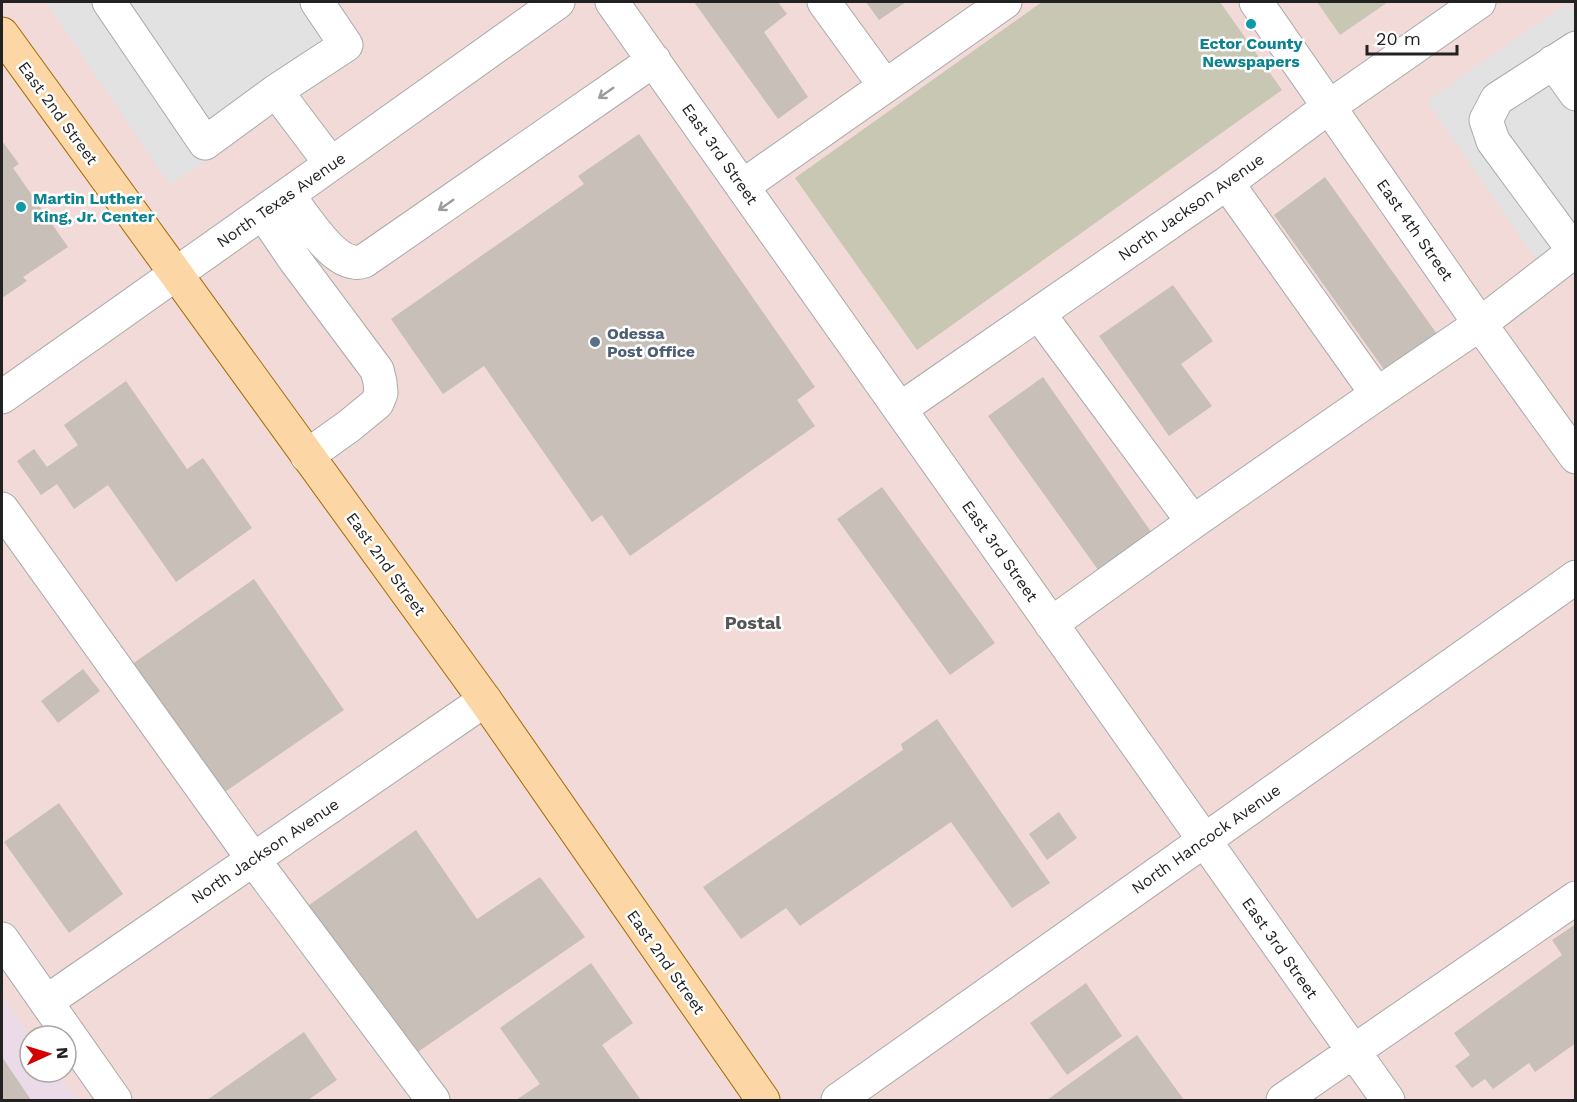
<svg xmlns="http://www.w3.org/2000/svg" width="1577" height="1102" viewBox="0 0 1577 1102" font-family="'Work Sans',sans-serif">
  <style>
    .commercial { fill: #f2dad9 }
    .industrial { fill: #ebdbe8 }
    .construction { fill: #c7c7b4 }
    .parking { fill: #e2e2e2 }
    .building { fill: #c7bfb8 }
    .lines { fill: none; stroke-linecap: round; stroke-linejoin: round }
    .minor-casing { stroke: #a9a9a9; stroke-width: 35 }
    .major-casing { stroke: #a06b00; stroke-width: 35 }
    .minor { stroke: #fff; stroke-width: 33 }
    .major { stroke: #fcd6a4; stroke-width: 33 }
    .oneway { stroke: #9c9c9c }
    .culture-dot { fill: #0f9aa8; stroke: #fff; stroke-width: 2 }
    .service-dot { fill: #5c6f8a; stroke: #fff; stroke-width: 2 }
    .labels { text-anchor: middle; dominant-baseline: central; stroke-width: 5; stroke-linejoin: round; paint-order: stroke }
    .culture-label { font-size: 16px; font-weight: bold; fill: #0d838f; stroke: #fff }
    .street-label { font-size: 16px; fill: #222; stroke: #fff }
    .service-label { font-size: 16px; font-weight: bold; fill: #4e5e75; stroke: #fff; text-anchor: start }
    .neighbourhood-label { font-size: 18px; font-weight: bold; fill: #555; stroke: #fff }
  </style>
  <rect width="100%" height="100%" fill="#f2efe9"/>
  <!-- commercial -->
  <path class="commercial" d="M2 2H1575V1100H77L56 1072H66V1036H30L2 996Z"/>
  <!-- industrial -->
  <path class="industrial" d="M2 996 30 1036V1072H56L77 1100H2Z"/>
  <!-- construction -->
  <path class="construction" d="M1042 2H1220L1282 90 917 350 795 178Z
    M1317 2H1388L1340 35Z"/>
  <!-- parking -->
  <path class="parking" d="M46 2H328L364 54 170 185Z
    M1567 3 1576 14 1575 230 1535 258 1427 101Z"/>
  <!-- building -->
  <path class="building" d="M694 2H778L787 14 764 32 808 97 778 119Z
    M866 2H906L879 20Z
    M639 134 815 387 797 400 815 426 630 556 602 515 592 522 484 366 443 394 391 319 584 184 578 176Z
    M2 141 19 164 13 168 68 247 23 277 27 281 2 298Z
    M1325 177 1437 334 1385 371 1274 215Z
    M1173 285 1213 341 1181 364 1212 406 1169 436 1099 336Z
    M1043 377 1154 536 1101 574 988 416Z
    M126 381 187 469 203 458 252 528 176 582 108 485 74 509 57 484 41 495 17 461 34 449 47 467 78 445 64 425Z
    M882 487 995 643 950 675 837 519Z
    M254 579 344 710 219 796 128 667Z
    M83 669 100 691 58 723 41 701Z
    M937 719 1050 883 1012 908 951 822 800 926 786 908 741 939 703 887 903 750 901 744Z
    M59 803 123 894 69 933 4 842Z
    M1059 812 1077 838 1047 860 1029 834Z
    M416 830 477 919 540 877 585 937 409 1058 302 910Z
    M1576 924V1043L1535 1072 1529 1063 1493 1089 1485 1079 1472 1088 1455 1066 1470 1055 1454 1033 1562 955 1552 940Z
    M591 963 633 1023 602 1045 641 1100H516L540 1084 500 1028Z
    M1086 983 1122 1036 1067 1075 1030 1023Z
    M304 1032 337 1080 308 1100H207Z
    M1137 1035 1184 1100H1047Z
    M2 1057 31 1100H2Z"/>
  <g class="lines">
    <defs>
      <path id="minor" d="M109 2 205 143 276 91 346 45 317 2
        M612 2 1388 1100
        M824 2 885 86
        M1256 2 1480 324 1576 457
        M1553 62 1576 94
        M276 91 331 164
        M1227 183 1377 394
        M743 186 1005 2
        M288 195C302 213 330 260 354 262 357 263 361 262 364 261L654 60
        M263 213 295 260 377 370 380 382 381 393 377 403 349 426 307 456
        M1574 251 1493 141 1486 120 1497 99 1576 48
        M1039 314 1193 522
        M2 397 331 164 558 2
        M900 409 1227 183 1330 106 1479 2
        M2 509 253 859 433 1100
        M1051 624 1193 522 1377 394 1480 324 1576 250
        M2 939 115 1100
        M46 1002 485 700
        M838 1100 1576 577
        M1283 1100 1576 898"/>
      <path id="major" d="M2 34 485 700 763 1100"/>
    </defs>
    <!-- minor casing -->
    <use href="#minor" class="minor-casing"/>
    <!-- major casing -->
    <use href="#major" class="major-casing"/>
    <!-- minor -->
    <use href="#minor" class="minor"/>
    <!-- major -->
    <use href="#major" class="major"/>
  </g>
  <!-- one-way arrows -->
  <defs><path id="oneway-shaft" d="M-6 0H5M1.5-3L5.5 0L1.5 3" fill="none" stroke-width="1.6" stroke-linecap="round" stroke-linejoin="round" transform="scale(1.5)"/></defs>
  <g class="oneway">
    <use href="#oneway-shaft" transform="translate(606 93) rotate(145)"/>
    <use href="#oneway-shaft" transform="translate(446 205) rotate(145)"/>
  </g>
  <!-- markers -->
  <g class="culture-dot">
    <circle cx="1251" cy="24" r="6"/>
    <circle cx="21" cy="207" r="6"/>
  </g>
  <circle class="service-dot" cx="595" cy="342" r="6"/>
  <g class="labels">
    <!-- culture labels -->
    <g class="culture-label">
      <text x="1251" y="43">Ector County<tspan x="1251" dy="18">Newspapers</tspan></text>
      <text x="33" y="198" text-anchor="start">Martin Luther<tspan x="33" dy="18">King, Jr. Center</tspan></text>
    </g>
    <!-- street labels -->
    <g class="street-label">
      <text transform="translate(58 113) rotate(54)">East 2nd Street</text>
      <text transform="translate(720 154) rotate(55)">East 3rd Street</text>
      <text transform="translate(281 200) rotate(-35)">North Texas Avenue</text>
      <text transform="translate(1191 207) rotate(-35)">North Jackson Avenue</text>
      <text transform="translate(1415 230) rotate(55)">East 4th Street</text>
      <text transform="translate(1000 551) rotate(55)">East 3rd Street</text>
      <text transform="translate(386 564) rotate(54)">East 2nd Street</text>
      <text transform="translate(1206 839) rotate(-35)">North Hancock Avenue</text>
      <text transform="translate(265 851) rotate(-34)">North Jackson Avenue</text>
      <text transform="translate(1280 948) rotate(55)">East 3rd Street</text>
      <text transform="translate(666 962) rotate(55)">East 2nd Street</text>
    </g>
    <!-- service labels -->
    <g class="service-label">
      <text x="607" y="333">Odessa<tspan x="607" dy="18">Post Office</tspan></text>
    </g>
    <!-- neighbourhood labels -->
    <g class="neighbourhood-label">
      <text x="753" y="622">Postal</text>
    </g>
  </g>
  <!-- border -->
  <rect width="1577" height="1102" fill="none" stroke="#222222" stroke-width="6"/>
  <!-- north arrow -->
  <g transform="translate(48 1054) rotate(86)"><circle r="28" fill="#ffffff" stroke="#a7a7a7" stroke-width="1.5"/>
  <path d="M0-4.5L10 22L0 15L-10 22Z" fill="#d40000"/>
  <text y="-9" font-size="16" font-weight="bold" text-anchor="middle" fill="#222222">N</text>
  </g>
  <!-- scale -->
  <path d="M1367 45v9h90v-9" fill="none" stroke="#222222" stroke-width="3"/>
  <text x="1376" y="45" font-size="18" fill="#222222" stroke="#ffffff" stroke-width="4.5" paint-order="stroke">20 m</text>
</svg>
